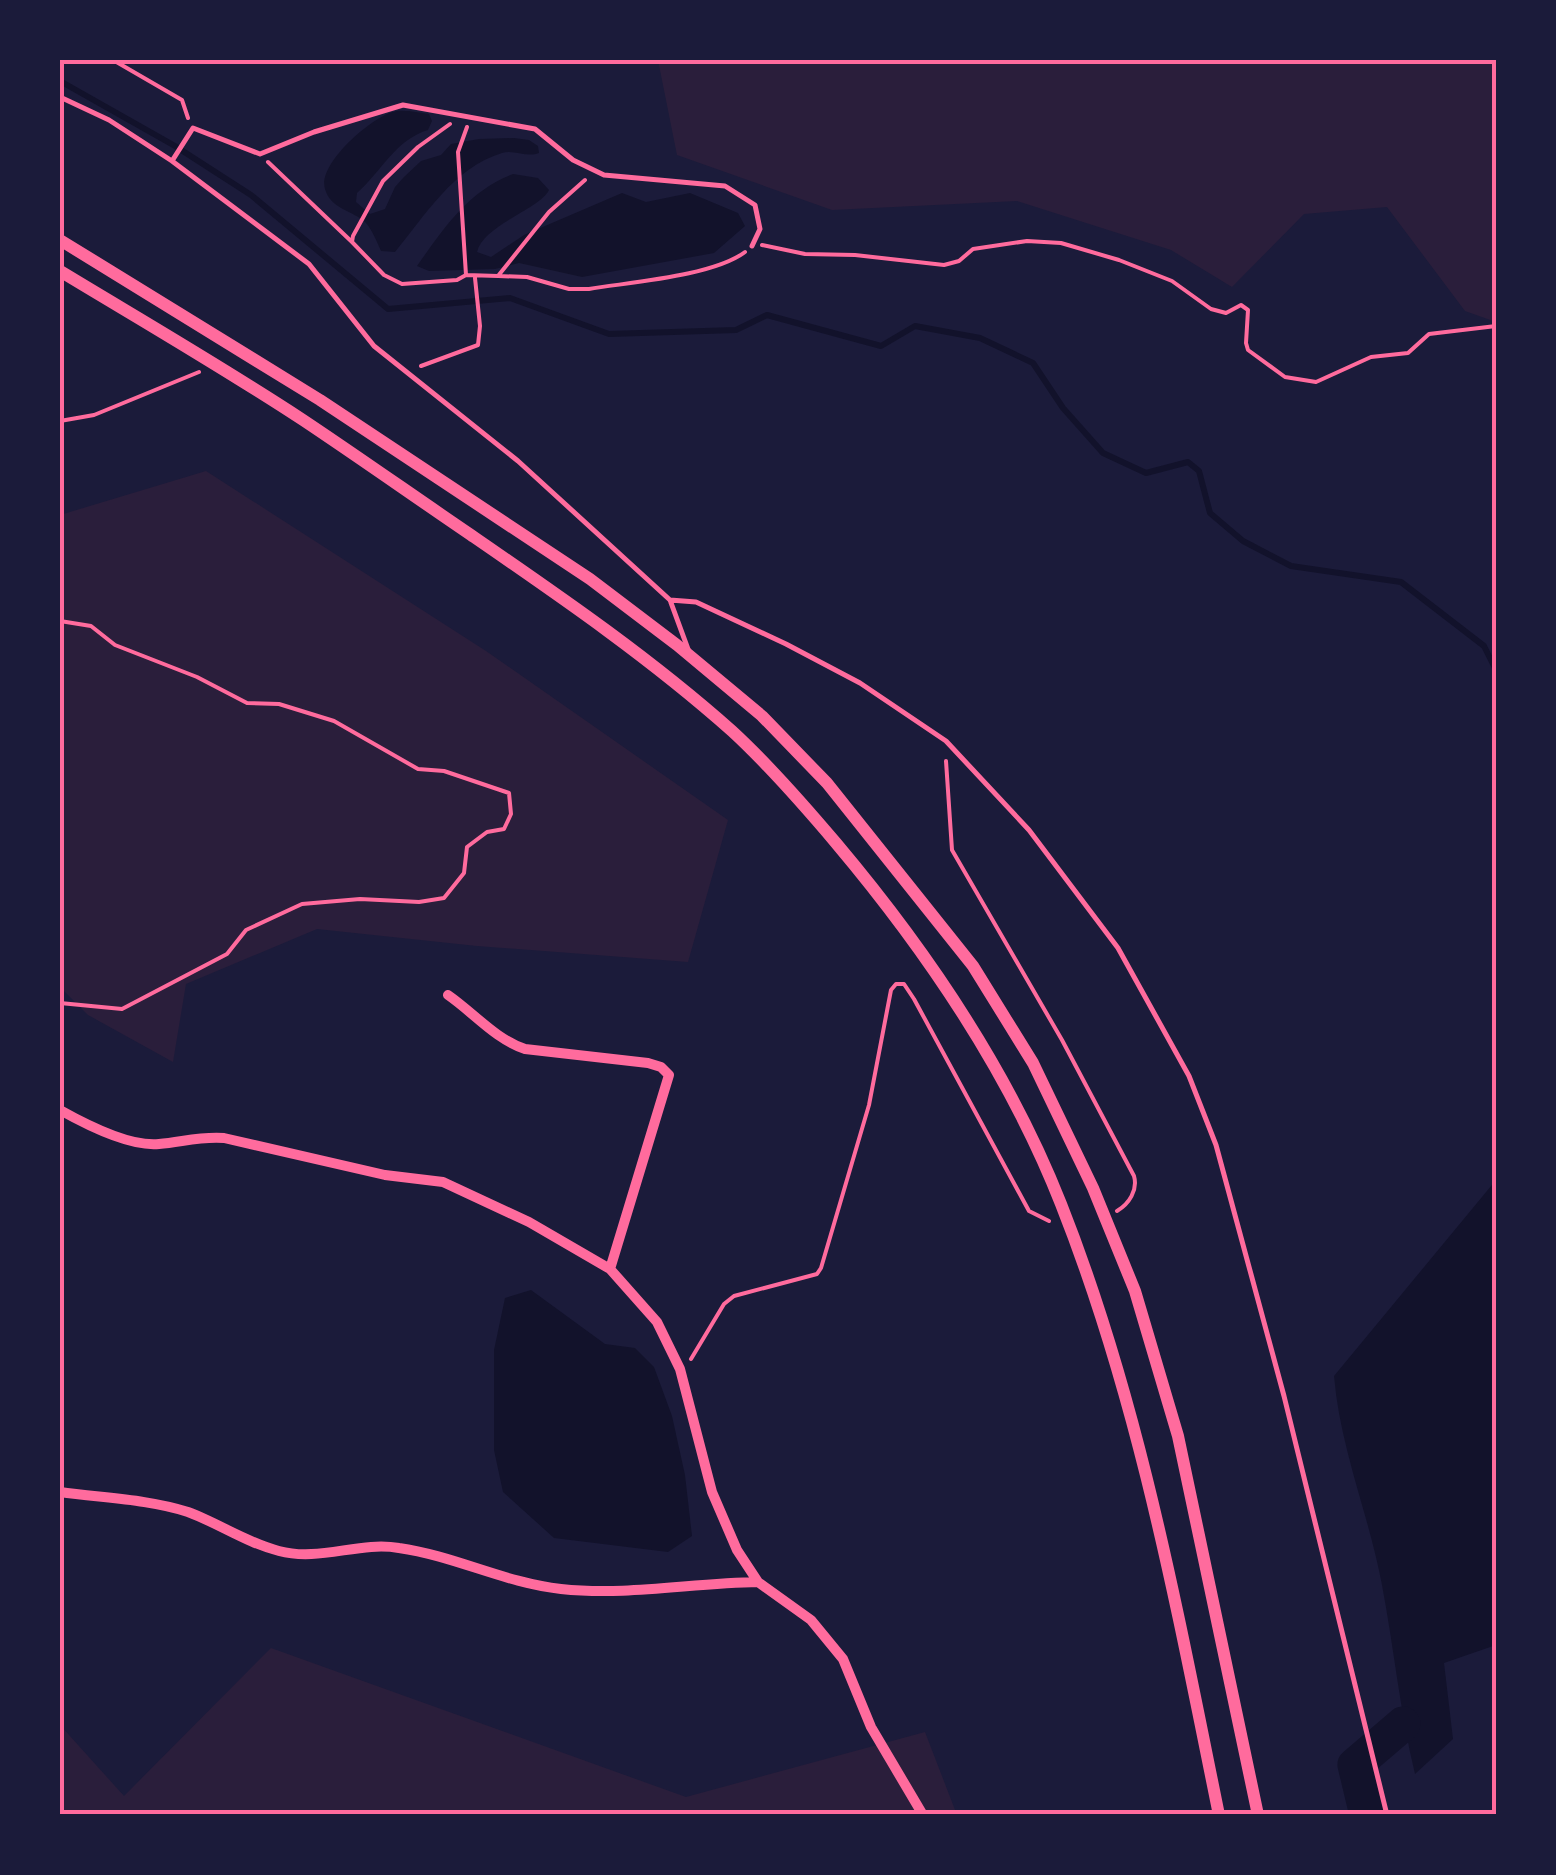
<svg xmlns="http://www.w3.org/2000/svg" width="1556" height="1875" viewBox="0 0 1556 1875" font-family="'Fira Sans',sans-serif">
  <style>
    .green { fill: #2a1e3b }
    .water { fill: #12122b }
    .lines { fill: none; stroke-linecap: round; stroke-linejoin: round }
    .stream { stroke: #12122b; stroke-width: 6 }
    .river { stroke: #12122b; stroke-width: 35 }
    .path { stroke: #ff6b9d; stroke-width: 4 }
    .service { stroke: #ff6b9d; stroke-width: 5 }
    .minor { stroke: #ff6b9d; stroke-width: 10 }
    .tertiary { stroke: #ff6b9d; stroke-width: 12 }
    .neatline { fill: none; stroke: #ff6b9d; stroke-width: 4 }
  </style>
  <rect width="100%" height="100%" fill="#1b1b3a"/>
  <!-- green -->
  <path class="green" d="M658 60H1496V322L1465 311 1387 207 1304 214 1232 287 1171 250 1017 201 832 210 677 155Z
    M206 471 486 651 728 820 688 962 477 946 317 929 186 984 173 1062 88 1015 60 987V515Z
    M271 1648 686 1797 925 1732 957 1815H60V1725L124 1796Z"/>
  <!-- water -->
  <path class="water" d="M409 111 429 114 432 121 428 130C395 140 382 171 357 193L356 202 370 214 385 209 395 187 404 177 421 161 441 155 451 144 479 139 514 138 529 140 538 146 539 153C526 158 514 149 502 153 453 168 425 216 395 252L381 251C377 242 372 230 366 223 353 210 331 210 325 189 317 164 372 117 393 112 398 110 404 111 409 111Z
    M513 174 538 178 549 190C540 209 483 225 477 252L491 257 524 235 622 193 646 202 690 193 738 213 745 226 714 253 582 277 519 263 495 269 429 271 417 266C443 229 469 190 513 174Z
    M1496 1180V1645L1444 1663 1453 1739 1415 1774C1400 1712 1394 1648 1382 1585 1369 1515 1340 1448 1334 1376Z
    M531 1290 605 1344 635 1348 654 1367 672 1416 685 1475 692 1536 668 1552 554 1538 503 1492 494 1450V1350L505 1298Z"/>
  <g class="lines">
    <!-- stream -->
    <path class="stream" d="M60 81 175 146 251 195 388 309 510 298 609 334 736 330 767 315 881 346 915 326 980 338 1033 363 1063 408 1103 453 1146 473 1188 462 1199 471 1210 513 1243 541 1291 566 1401 582 1484 646 1496 670"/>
    <!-- river -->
    <path class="river" d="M1367 1815 1355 1765 1403 1724"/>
    <!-- path -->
    <path class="path" d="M113 60 182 100 188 118
      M450 124 418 147 383 181 353 236 352 242 384 275 402 284 457 280 466 275 498 276 527 277 569 289H589C631 282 713 276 745 252
      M268 162 352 242
      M762 245 805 254 855 255 944 265 959 261 973 249 1027 241 1061 243 1119 260 1172 281 1211 309 1226 313 1241 305 1248 310 1246 343 1248 350 1285 377 1316 382 1371 357 1408 353 1429 334 1496 326
      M466 275 458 152 467 127
      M498 276 549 212 585 180
      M421 366 478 345 480 326 475 278
      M60 421 94 415 199 372
      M60 621 91 626 115 645 197 677 247 703 279 704 334 721 418 769 444 771 509 793 511 814 504 829 487 832 467 847 464 873 444 898 419 902 360 899 302 904 246 930 227 954 122 1009 60 1003
      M946 761 952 850 1062 1040 1134 1176C1138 1190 1129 1204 1117 1211
      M691 1359 724 1304 734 1296 817 1274 821 1268 869 1105 891 990 896 984H904L914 999 1029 1211 1049 1221"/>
    <!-- service -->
    <path class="service" d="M60 97 109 120 172 161 309 264 374 346 518 461 670 600 688 649
      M172 161 193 128 260 154 314 132 403 105 535 129 573 160 604 175 725 186 755 205 760 229 752 246
      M670 600 696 602 786 644 860 683 946 741 1029 830 1118 948 1189 1076 1216 1145 1284 1396 1387 1815"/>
    <!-- minor -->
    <path class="minor" d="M448 995C474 1013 495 1039 525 1049L648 1063 661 1067 669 1075 610 1269
      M60 1110C85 1124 130 1147 159 1144 182 1142 201 1136 224 1138L385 1175 443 1182 529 1222 610 1269 657 1322 680 1369 712 1492 737 1550 758 1582 811 1620 843 1659 871 1727 923 1815
      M60 1492C101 1498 148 1499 188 1512 218 1523 247 1543 279 1551 320 1562 359 1541 399 1548 455 1556 505 1583 561 1589 628 1596 691 1583 758 1582"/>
    <!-- tertiary -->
    <path class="tertiary" d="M60 240 320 400 590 579 677 645 762 716 827 783 973 966 1033 1063 1093 1188 1135 1291 1178 1436 1258 1815
      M60 271C141 320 224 368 303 420 360 458 415 497 471 535 561 597 650 658 732 731 769 765 803 804 836 843 927 951 1009 1072 1061 1204 1139 1401 1177 1609 1219 1815"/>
  </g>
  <!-- border -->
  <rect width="1556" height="1875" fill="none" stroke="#1b1b3a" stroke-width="125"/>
  <rect x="62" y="62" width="1432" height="1750" class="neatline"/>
</svg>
